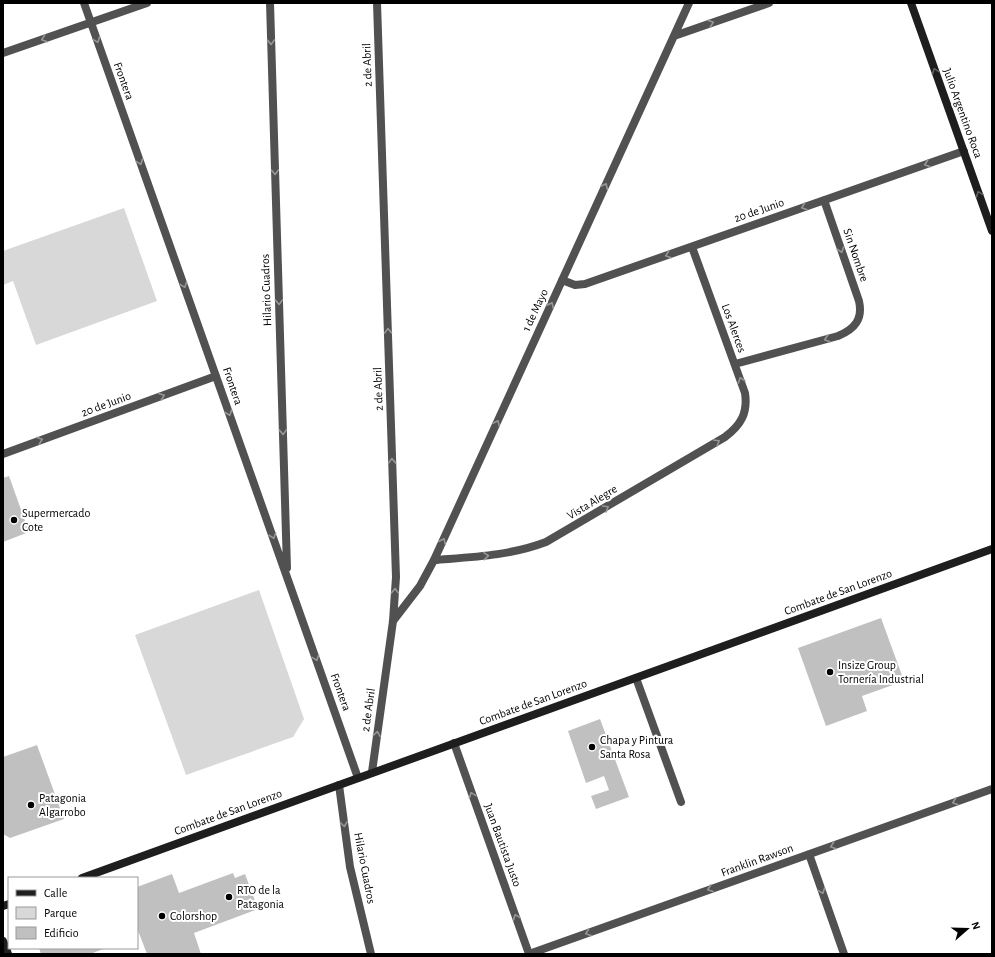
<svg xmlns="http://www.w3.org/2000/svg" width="995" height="957" viewBox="0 0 995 957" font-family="'Alegreya Sans',sans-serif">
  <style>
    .green { fill: #d8d8d8 }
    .building { fill: #c0c0c0 }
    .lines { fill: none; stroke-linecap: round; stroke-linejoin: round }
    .street { stroke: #515151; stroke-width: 8 }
    .secondary { stroke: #1e1e1e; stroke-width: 8 }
    .oneway { stroke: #979797 }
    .oneway2 { stroke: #626262 }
    .poi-dot { fill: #000; stroke: #fff; stroke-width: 1.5 }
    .labels { text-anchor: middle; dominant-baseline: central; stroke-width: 4; stroke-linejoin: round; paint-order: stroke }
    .street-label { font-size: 12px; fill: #000; stroke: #fff }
    .poi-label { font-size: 12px; fill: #000; stroke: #fff; text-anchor: start }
  </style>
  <rect width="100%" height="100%" fill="#fff"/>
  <!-- green -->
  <path class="green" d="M124 208 157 301 36 345 13 281 3 285V251Z
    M259 590 304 719 293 737 186 775 135 635Z"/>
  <!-- building -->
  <path class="building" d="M9 476 29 532 3 542V478Z
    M881 618 904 681 862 696 867 711 826 726 798 648Z
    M600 719 629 797 596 809 591 796 609 790 604 776 586 783 568 731Z
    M37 745 64 819 10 838 3 834V757Z
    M233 873 235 878 245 874 258 909 194 933 201 954H147L137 928V887L172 874 179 893Z
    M39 948H106L90 954H41Z"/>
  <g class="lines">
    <!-- street -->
    <path class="street" d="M84 3 358 778
      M270 3 287 568
      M674 36 769 3
      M3 53 147 3
      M562 280 575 285 585 284 964 151
      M735 364 838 336C855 329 863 319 859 301L824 200
      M3 454 216 376
      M434 560C472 557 509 556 546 542L725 437C741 425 748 413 745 393L692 247
      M393 621 420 586 434 560 689 3
      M636 678 681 802
      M454 743 529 954
      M372 772 393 621 396 577 377 3
      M339 785 350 867 371 954
      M809 854 844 954
      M529 954 992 789"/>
    <!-- secondary -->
    <path class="secondary" d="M911 3 992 231
      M82 878 992 549
      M3 906 9 904
      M3 941 8 954"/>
  </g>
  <!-- one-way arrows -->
  <defs><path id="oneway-chevron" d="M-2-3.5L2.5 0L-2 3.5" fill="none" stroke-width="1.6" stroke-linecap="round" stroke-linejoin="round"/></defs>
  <g class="oneway">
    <use href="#oneway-chevron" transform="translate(711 23) rotate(-19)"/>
    <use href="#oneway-chevron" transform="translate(44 39) rotate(161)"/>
    <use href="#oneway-chevron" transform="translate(97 40) rotate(70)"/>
    <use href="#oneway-chevron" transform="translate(271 42) rotate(88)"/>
    <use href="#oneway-chevron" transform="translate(140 162) rotate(70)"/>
    <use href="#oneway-chevron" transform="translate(927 164) rotate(161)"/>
    <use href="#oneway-chevron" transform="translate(275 172) rotate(88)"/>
    <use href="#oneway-chevron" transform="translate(605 186) rotate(-65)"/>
    <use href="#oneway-chevron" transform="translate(804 207) rotate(161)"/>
    <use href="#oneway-chevron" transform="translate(841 250) rotate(71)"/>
    <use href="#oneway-chevron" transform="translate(668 255) rotate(161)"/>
    <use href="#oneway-chevron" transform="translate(184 285) rotate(70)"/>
    <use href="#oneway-chevron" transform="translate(279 302) rotate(88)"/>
    <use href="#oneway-chevron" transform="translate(551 305) rotate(-65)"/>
    <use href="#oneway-chevron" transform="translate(388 331) rotate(-92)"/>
    <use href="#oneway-chevron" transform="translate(827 339) rotate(164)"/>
    <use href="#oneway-chevron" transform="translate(741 380) rotate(-109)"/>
    <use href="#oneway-chevron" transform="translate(162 396) rotate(-20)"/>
    <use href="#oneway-chevron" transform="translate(229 413) rotate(71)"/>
    <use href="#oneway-chevron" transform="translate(497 423) rotate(-65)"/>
    <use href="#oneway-chevron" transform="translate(283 432) rotate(88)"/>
    <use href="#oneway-chevron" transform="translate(40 440) rotate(-20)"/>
    <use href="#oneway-chevron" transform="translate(717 442) rotate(-31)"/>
    <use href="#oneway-chevron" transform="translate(392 461) rotate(-92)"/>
    <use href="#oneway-chevron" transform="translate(606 508) rotate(-31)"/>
    <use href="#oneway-chevron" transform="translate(273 536) rotate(71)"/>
    <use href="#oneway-chevron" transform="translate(443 541) rotate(-65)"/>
    <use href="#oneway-chevron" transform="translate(486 556) rotate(-5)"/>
    <use href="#oneway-chevron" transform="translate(395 591) rotate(-88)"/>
    <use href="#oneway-chevron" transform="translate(316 658) rotate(70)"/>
    <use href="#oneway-chevron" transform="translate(377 734) rotate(-82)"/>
    <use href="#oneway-chevron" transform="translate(472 795) rotate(-110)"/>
    <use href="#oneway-chevron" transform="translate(955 802) rotate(161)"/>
    <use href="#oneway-chevron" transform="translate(344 824) rotate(83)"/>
    <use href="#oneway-chevron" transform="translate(833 846) rotate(161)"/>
    <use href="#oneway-chevron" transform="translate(710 889) rotate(160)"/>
    <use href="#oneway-chevron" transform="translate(822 891) rotate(70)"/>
    <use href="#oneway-chevron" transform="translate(516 917) rotate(-110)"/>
    <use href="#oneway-chevron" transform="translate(588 933) rotate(160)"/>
  </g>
  <g class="oneway2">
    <use href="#oneway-chevron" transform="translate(935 71) rotate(-110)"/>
    <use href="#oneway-chevron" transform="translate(979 194) rotate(-110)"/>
  </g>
  <!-- markers -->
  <g class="poi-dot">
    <circle cx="14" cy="520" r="4"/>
    <circle cx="830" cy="672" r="4"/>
    <circle cx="592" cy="747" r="4"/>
    <circle cx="31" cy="805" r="4"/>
    <circle cx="229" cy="897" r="4"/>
    <circle cx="162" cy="916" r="4"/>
  </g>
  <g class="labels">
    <!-- street labels -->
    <g class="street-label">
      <text transform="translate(367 65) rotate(-92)">2 de Abril</text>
      <text transform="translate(124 81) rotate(70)">Frontera</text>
      <text transform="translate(963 113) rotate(70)">Julio Argentino Roca</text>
      <text transform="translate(759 210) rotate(-19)">20 de Junio</text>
      <text transform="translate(856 255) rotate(71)">Sin Nombre</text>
      <text transform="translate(266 290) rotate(-92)">Hilario Cuadros</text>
      <text transform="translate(535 310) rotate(-65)">1 de Mayo</text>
      <text transform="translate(734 328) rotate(70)">Los Alerces</text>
      <text transform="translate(233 386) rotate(71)">Frontera</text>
      <text transform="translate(378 389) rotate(-92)">2 de Abril</text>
      <text transform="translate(106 404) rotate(-20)">20 de Junio</text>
      <text transform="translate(592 502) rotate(-31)">Vista Alegre</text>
      <text transform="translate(838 592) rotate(-20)">Combate de San Lorenzo</text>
      <text transform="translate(341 692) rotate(70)">Frontera</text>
      <text transform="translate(533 702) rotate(-20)">Combate de San Lorenzo</text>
      <text transform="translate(368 710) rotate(-82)">2 de Abril</text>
      <text transform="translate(228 812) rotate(-20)">Combate de San Lorenzo</text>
      <text transform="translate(503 845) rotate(70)">Juan Bautista Justo</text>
      <text transform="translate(757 860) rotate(-20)">Franklin Rawson</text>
      <text transform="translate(365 868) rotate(79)">Hilario Cuadros</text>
    </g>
    <!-- poi labels -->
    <g class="poi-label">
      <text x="22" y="513">Supermercado<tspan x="22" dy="14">Cote</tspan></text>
      <text x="838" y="665">Insize Group<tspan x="838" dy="14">Tornería Industrial</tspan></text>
      <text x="600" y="740">Chapa y Pintura<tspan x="600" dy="14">Santa Rosa</tspan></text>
      <text x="39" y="798">Patagonia<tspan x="39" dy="14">Algarrobo</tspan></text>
      <text x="237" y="890">RTO de la<tspan x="237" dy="14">Patagonia</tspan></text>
      <text x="170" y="916">Colorshop</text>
    </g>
  </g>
  <!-- border -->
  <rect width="995" height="957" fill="none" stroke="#000000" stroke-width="8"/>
  <!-- legend -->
  <rect x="8" y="877" width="130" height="72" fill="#ffffff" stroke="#999999"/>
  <rect x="16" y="890" width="20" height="6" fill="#1e1e1e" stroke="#999999"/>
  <text x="44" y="897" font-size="12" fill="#000000">Calle</text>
  <rect x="16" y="907" width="20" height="12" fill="#d8d8d8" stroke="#999999"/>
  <text x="44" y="917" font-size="12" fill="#000000">Parque</text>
  <rect x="16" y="927" width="20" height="12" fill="#c0c0c0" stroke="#999999"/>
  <text x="44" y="937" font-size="12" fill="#000000">Edificio</text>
  <!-- north arrow -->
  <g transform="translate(967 929) rotate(70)" stroke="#ffffff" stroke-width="3" paint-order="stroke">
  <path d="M0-3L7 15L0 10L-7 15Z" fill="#000000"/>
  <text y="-6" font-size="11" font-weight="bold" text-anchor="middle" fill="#000000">N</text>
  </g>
</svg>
